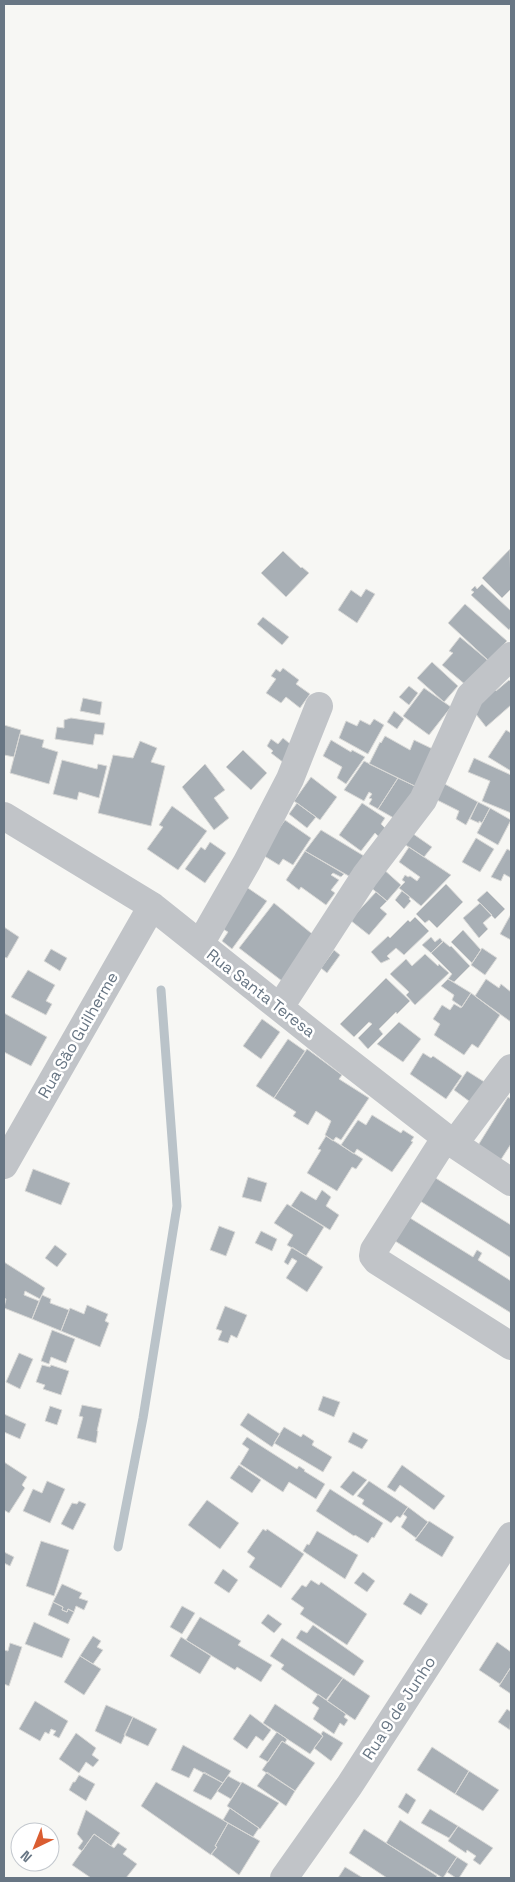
<svg xmlns="http://www.w3.org/2000/svg" width="515" height="1882" viewBox="0 0 515 1882" font-family="'Space Grotesk',sans-serif">
  <style>
    .lines { fill: none; stroke-linecap: round; stroke-linejoin: round }
    .stream { stroke: #bac3c9; stroke-width: 9 }
    .building { fill: #a8afb5; stroke: #d9d9d7 }
    .minor { stroke: #c1c4c8; stroke-width: 28 }
    .labels { text-anchor: middle; dominant-baseline: central; stroke-width: 5; stroke-linejoin: round; paint-order: stroke }
    .street-label { font-size: 16px; fill: #687684; stroke: #fff }
  </style>
  <rect width="100%" height="100%" fill="#f7f7f4"/>
  <g class="lines">
    <!-- stream -->
    <path class="stream" d="M118 1547 143 1418 177 1206 161 990"/>
  </g>
  <!-- building -->
  <path class="building" d="M510 549 511 589 502 598 482 578Z
    M283 551 301 568 302 567 309 573 286 597 261 573Z
    M482 584 511 611V627L509 630 471 595 474 592 471 590 475 586 477 589Z
    M366 589 375 594 357 623 338 610 351 590 361 597Z
    M465 604 507 641 489 661 448 623Z
    M263 617 289 637 282 645 257 624Z
    M460 637 491 663 467 686 442 665 453 653 449 651Z
    M432 662 458 686 444 702 417 678Z
    M283 668 299 680 296 684 310 694 300 708 286 697 281 703 266 693 276 679 271 676 276 669 280 672Z
    M509 680 511 682V705L486 727 472 709 494 689 496 691Z
    M409 686 418 693 409 705 399 697Z
    M424 688 451 707 429 735 403 716Z
    M83 698 102 702 100 715 80 711Z
    M394 711 404 719 397 729 387 722Z
    M71 718 105 723 103 735 95 734 93 745 55 739 57 727 64 728V720Z
    M374 719 384 725 368 754 339 738 346 721 357 726 360 720 370 725Z
    M4 725 21 730 14 757 4 755Z
    M506 730 511 733V771L488 757Z
    M20 734 44 740 42 747 58 752 49 784 10 773Z
    M385 736 410 750 414 740 439 752 421 789 369 764 380 742 381 743Z
    M283 738 295 748 284 763 271 753 273 751 267 746 271 739 278 744Z
    M331 740 351 752 352 750 365 757 346 784 337 778 342 767 323 756Z
    M140 741 157 748 151 762 165 766 151 826 98 813 113 755 133 758Z
    M243 750 267 773 251 790 226 767Z
    M474 758 511 775V813L482 801 490 781 468 772Z
    M62 760 97 769 98 764 107 766 99 798 79 792 77 800 53 794Z
    M364 761 398 778 378 809 369 804 372 799 369 798 372 794 369 792 364 801 344 790Z
    M205 764 225 790 214 798 229 818 214 830 182 787Z
    M311 777 337 797 320 820 294 801Z
    M398 778 421 789 399 821 378 809Z
    M441 782 478 802 466 825 456 819 459 811 435 799Z
    M478 802 490 808 482 823 479 821V823L470 819Z
    M297 803 316 817 307 828 289 814Z
    M362 803 385 818 381 824 388 831 382 840 375 833 361 851 339 835Z
    M172 806 207 831 178 870 147 849 163 827 159 825Z
    M490 808 511 820 498 845 477 833Z
    M285 820 311 838 293 865 283 859 279 865 261 854Z
    M321 830 369 859 354 879 305 851Z
    M409 831 432 847 424 857 401 842Z
    M476 838 494 849 480 872 462 862Z
    M210 842 226 853 205 883 185 869 201 847 205 850Z
    M409 847 451 875 421 906 399 888 405 882 402 880 405 875 408 877 410 876 417 881 420 877 399 862Z
    M507 849 511 851V878L504 874 501 881 491 877Z
    M305 851 344 874 341 877 333 873 331 875 339 880 331 890 335 893 326 905 301 887 299 890 286 880Z
    M381 867 401 885 387 901 369 886Z
    M242 884 267 901 232 949 222 941 228 932 223 929Z
    M446 884 463 902 437 928 429 920 425 923 416 914Z
    M402 891 410 897 409 899 411 901 404 909 395 900Z
    M487 891 505 909 495 919 477 900Z
    M376 892 387 901 380 908 387 914 369 935 350 920Z
    M274 903 316 937 282 981 239 948Z
    M480 903 492 915 483 923 488 929 479 938 463 918Z
    M511 914V940L500 934Z
    M415 917 429 931 404 955 396 948 387 956 390 959 381 963 371 952 388 936 390 938 408 920 410 922Z
    M4 927 19 937 7 958 4 957Z
    M463 930 481 950 472 963 451 942Z
    M431 937 435 942 440 938 443 942 431 953 422 945Z
    M443 941 450 947 451 946 470 966 454 982 448 979 452 974 431 953Z
    M482 948 497 958 485 975 471 965Z
    M51 949 67 958 60 971 44 961Z
    M334 950 340 955 327 973 321 968Z
    M425 954 438 966 439 964 449 973 415 1005 406 995 409 992 390 974 406 959 412 966Z
    M28 970 55 985 46 1001 52 1004 46 1015 11 997Z
    M386 978 410 1001 397 1014 396 1012 379 1029 383 1034 368 1049 358 1038 372 1024 369 1022 354 1037 340 1024Z
    M448 979 471 993 462 1007 452 1000 454 995 441 986Z
    M486 979 499 988 501 984 511 992V1022L475 996Z
    M471 993 500 1015 478 1048 472 1044 464 1055 434 1035 440 1024 433 1019 442 1005 450 1010 454 1004 461 1008Z
    M4 1013 47 1037 31 1066 4 1052Z
    M262 1019 280 1032 261 1059 243 1046Z
    M399 1022 421 1039 403 1062 377 1044Z
    M288 1039 305 1051 274 1098 256 1086Z
    M307 1049 342 1075 339 1079 369 1098 341 1140 336 1137 333 1141 325 1135 331 1121 316 1111 308 1125 293 1116 296 1112 274 1098Z
    M423 1053 431 1058 433 1056 462 1076 446 1099 410 1074Z
    M467 1071 486 1083 473 1104 454 1090Z
    M508 1097 511 1099V1144L500 1161 477 1147Z
    M372 1115 401 1133 403 1130 414 1137 411 1141 413 1142 392 1172 357 1149 354 1154 341 1145 358 1120 366 1125Z
    M326 1136 363 1159 356 1169 352 1167 337 1191 307 1173 321 1150 318 1149Z
    M33 1169 70 1183 61 1205 25 1191Z
    M248 1177 267 1183 261 1202 242 1197Z
    M434 1177 511 1225V1258L420 1201Z
    M322 1190 331 1197 326 1206 339 1215 330 1230 291 1206 301 1191 316 1200Z
    M287 1204 324 1227 306 1256 287 1245 293 1235 274 1223Z
    M410 1218 473 1257 477 1250 482 1253 478 1260 511 1281V1313L395 1241Z
    M219 1226 235 1232 226 1256 210 1250Z
    M261 1231 277 1239 272 1251 255 1243Z
    M55 1245 67 1254 57 1267 45 1258Z
    M292 1247 323 1267 307 1292 286 1278 297 1261 292 1258 288 1265 284 1262Z
    M4 1262 45 1288 40 1299 25 1291 24 1295 39 1301 32 1319 4 1308 6 1299 4 1298Z
    M42 1295 51 1299 50 1303 69 1310 61 1331 32 1319Z
    M87 1305 108 1314 105 1321 109 1323 100 1347 61 1331 70 1308 84 1314Z
    M225 1306 247 1315 237 1338 231 1335 228 1343 218 1340 222 1331 216 1329Z
    M52 1330 75 1339 66 1363 51 1357 49 1364 41 1361Z
    M19 1353 33 1359 20 1389 6 1382Z
    M42 1365 50 1367 51 1365 69 1371 61 1395 43 1389 45 1385 36 1382Z
    M323 1396 340 1402 334 1417 318 1410Z
    M82 1405 102 1409 97 1431H98L96 1443 77 1438 83 1417 79 1416Z
    M50 1406 62 1410 57 1425 45 1421Z
    M248 1413 280 1434 272 1447 240 1425Z
    M4 1414 26 1424 20 1439 4 1432Z
    M284 1427 301 1437 303 1434 314 1441 312 1445 332 1457 323 1472 274 1443Z
    M353 1432 368 1440 362 1449 348 1442Z
    M247 1437 297 1469 299 1466 305 1470 304 1471 325 1484 316 1499 289 1482 283 1492 240 1464 249 1449 242 1444Z
    M4 1462 27 1477 22 1485 25 1488 9 1513 4 1510Z
    M239 1465 261 1480 252 1493 230 1478Z
    M402 1465 445 1496 434 1510 400 1485 395 1492 387 1487Z
    M353 1471 367 1480 353 1496 340 1487Z
    M47 1481 65 1489 50 1523 23 1511 33 1489 42 1493Z
    M369 1481 408 1507 400 1518 397 1516 391 1523 362 1504 364 1500 357 1496Z
    M330 1489 383 1523 374 1538 372 1537 368 1543 355 1535 354 1536 316 1511Z
    M207 1500 239 1523 220 1549 188 1525Z
    M79 1501 86 1504 73 1530 61 1524 72 1503 77 1504Z
    M408 1507 428 1522 416 1538 401 1527 407 1517 403 1514Z
    M429 1521 454 1537 442 1557 415 1540Z
    M263 1529 266 1531 267 1529 304 1554 281 1588 249 1567 255 1558 247 1552Z
    M317 1531 358 1555 345 1579 303 1551 307 1544 309 1545Z
    M41 1541 69 1550 54 1596 26 1586Z
    M4 1552 14 1557 10 1566 4 1563Z
    M223 1569 238 1580 229 1593 214 1583Z
    M363 1572 375 1581 367 1592 354 1583Z
    M311 1580 319 1585 321 1582 367 1614 347 1645 300 1614 304 1608 291 1599 302 1585 306 1587Z
    M62 1584 82 1593 79 1598 88 1601 84 1610 76 1606 74 1612 68 1609 67 1612 62 1610 63 1607 53 1602Z
    M410 1593 428 1604 421 1615 403 1604Z
    M53 1602 63 1607 62 1610 67 1612 68 1609 74 1612 68 1624 48 1615Z
    M182 1606 195 1613 182 1634 170 1627Z
    M268 1614 282 1624 274 1633 261 1623Z
    M200 1617 241 1641 238 1645 272 1665 261 1682 237 1667 235 1670 186 1640Z
    M34 1622 70 1639 62 1658 25 1644Z
    M313 1625 364 1661 354 1676 296 1638 301 1630 307 1633Z
    M93 1636 101 1641 97 1647 103 1650 93 1664 80 1656Z
    M181 1637 211 1656 200 1674 170 1656Z
    M282 1638 343 1678 326 1700 281 1669 284 1665 270 1656Z
    M497 1642 511 1652V1667L500 1684 479 1670Z
    M10 1643 22 1647 9 1686 4 1684V1650L8 1651Z
    M80 1656 101 1669 84 1695 64 1682Z
    M511 1667V1694L499 1686Z
    M343 1678 370 1696 355 1720 327 1701Z
    M318 1694 346 1714 344 1717 348 1720 344 1726 340 1723 334 1734 313 1719 319 1708 312 1703Z
    M35 1701 68 1721 59 1738 53 1735 56 1731 51 1729 49 1734 45 1732 40 1741 19 1729Z
    M275 1704 323 1736 310 1754 263 1723Z
    M106 1705 133 1717 121 1744 95 1731Z
    M507 1709 511 1712 510 1730 498 1722Z
    M250 1714 271 1730 263 1741 256 1736 247 1749 233 1739Z
    M133 1717 157 1729 148 1746 124 1735Z
    M323 1731 343 1743 331 1761 314 1748 323 1736 321 1734Z
    M277 1732 287 1739 285 1743 282 1741 268 1762 259 1757Z
    M76 1733 96 1748 92 1755 99 1760 93 1767 86 1762 79 1773 59 1759Z
    M282 1741 315 1763 295 1791 262 1770Z
    M183 1745 231 1771 223 1783 194 1768 189 1778 171 1770Z
    M432 1747 469 1771 455 1794 417 1770Z
    M469 1771 499 1790 483 1811 455 1794Z
    M204 1772 223 1783 211 1800 193 1791Z
    M267 1772 295 1791 286 1806 257 1786Z
    M79 1775 95 1784 86 1801 69 1790 73 1782H75Z
    M228 1776 241 1783 231 1799 217 1791Z
    M156 1782 228 1823 215 1846 217 1847 211 1855 141 1806Z
    M242 1782 279 1803 260 1829 227 1806Z
    M406 1793 416 1800 408 1814 398 1807Z
    M230 1808 259 1828 253 1837 223 1820Z
    M430 1809 458 1826 449 1838 421 1823Z
    M86 1810 120 1833 111 1846 94 1834 82 1851 78 1848 83 1841 77 1834Z
    M400 1820 457 1857 443 1878 386 1843Z
    M228 1823 260 1841 239 1875 211 1854 217 1847 215 1846Z
    M458 1826 493 1848 480 1865 473 1860 476 1856 467 1850 466 1853 448 1841Z
    M364 1829 386 1843 437 1876 436 1878H387L349 1853Z
    M94 1834 114 1848 118 1843 127 1849 123 1854 137 1864 126 1878H91L72 1865Z
    M457 1857 468 1864 459 1878H456L447 1872Z
    M345 1867 363 1878H338Z"/>
  <g class="lines">
    <!-- minor -->
    <path class="minor" d="M4 816 152 906 319 1039 454 1144 511 1182
      M200 944 247 862 290 779 319 706
      M280 1007 365 876 423 800 470 696 511 656
      M446 1137 374 1250 373 1256 377 1261 511 1346
      M454 1144 511 1068
      M4 1165 152 906
      M284 1878 349 1786 511 1536"/>
  </g>
  <g class="labels">
    <!-- street labels -->
    <g class="street-label">
      <text transform="translate(261 993) rotate(38)">Rua Santa Teresa</text>
      <text transform="translate(78 1035) rotate(-60)">Rua São Guilherme</text>
      <text transform="translate(399 1708) rotate(-57)">Rua 9 de Junho</text>
    </g>
  </g>
  <!-- border -->
  <rect width="515" height="1882" fill="none" stroke="#687684" stroke-width="10"/>
  <!-- north arrow -->
  <g transform="translate(35 1847) rotate(223)"><circle r="24" fill="#ffffff" stroke="#c3c8ce"/>
  <path d="M0-4L9 19L0 12L-9 19Z" fill="#da5d31"/>
  <text y="-8" font-size="14" font-weight="bold" text-anchor="middle" fill="#687684">N</text>
  </g>
</svg>
